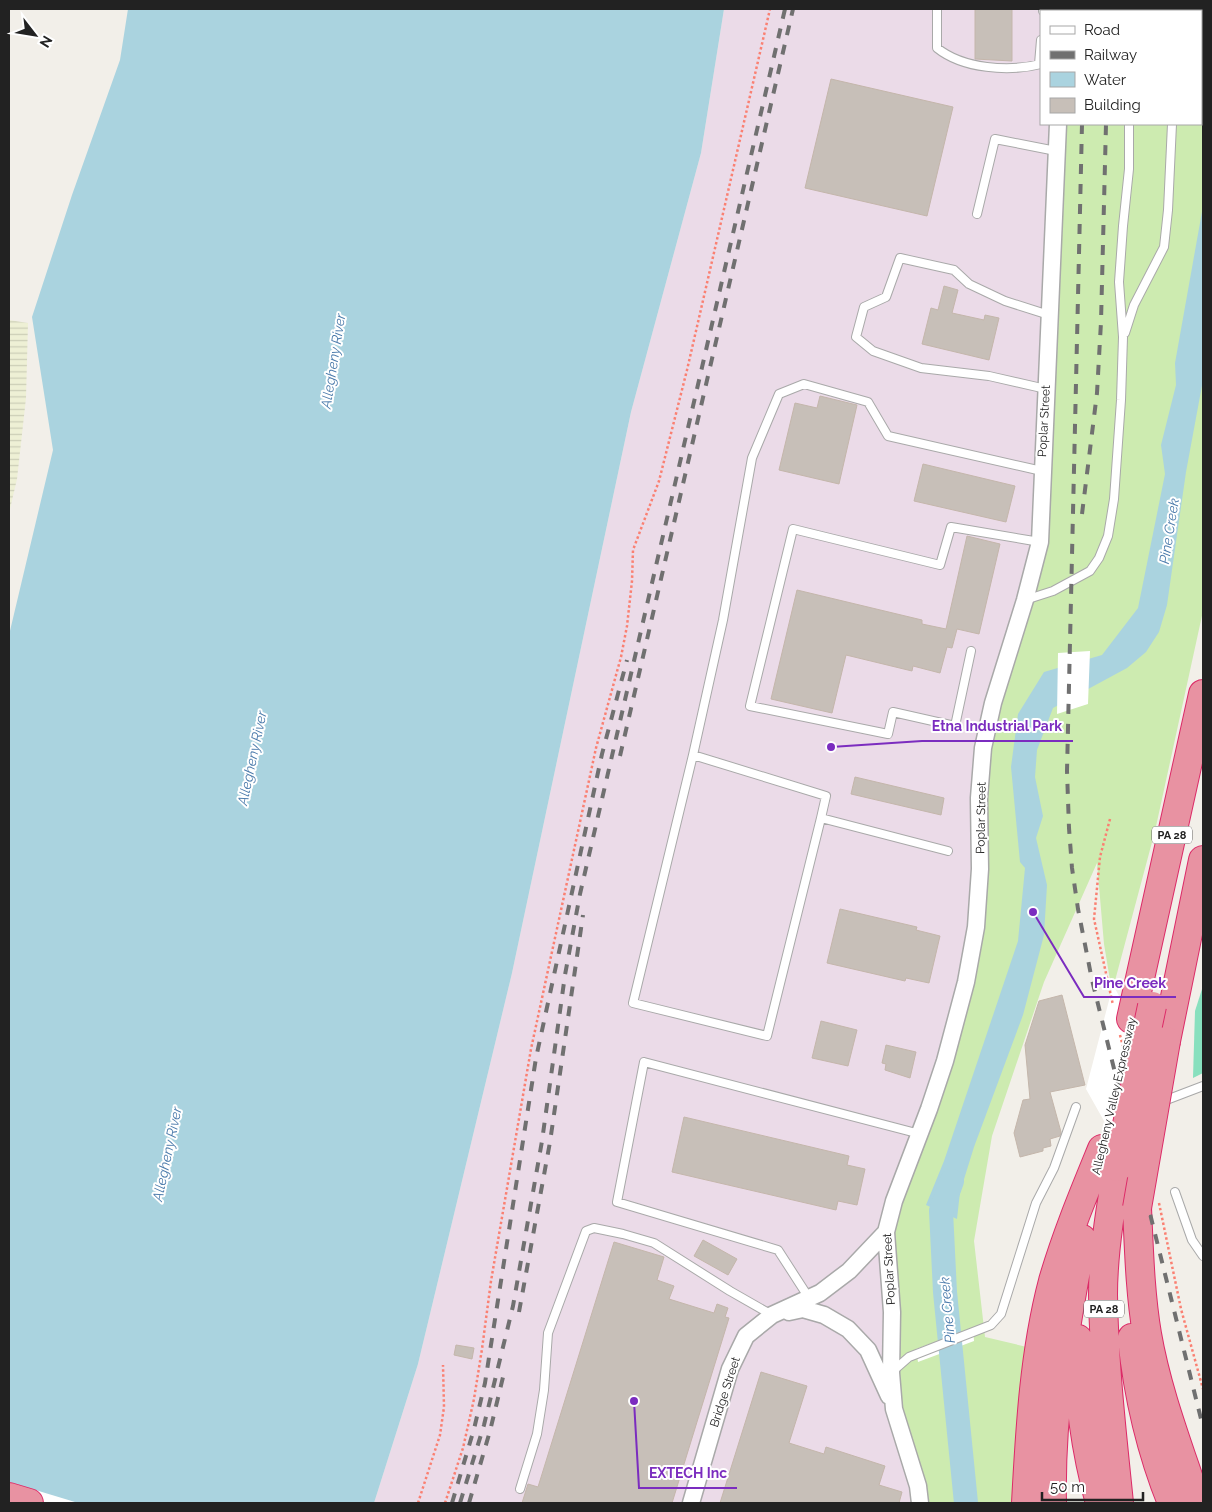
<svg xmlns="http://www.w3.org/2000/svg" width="1212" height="1512" viewBox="0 0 1212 1512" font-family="Raleway,sans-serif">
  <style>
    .industrial { fill: #ebdbe8 }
    .farmland { fill: url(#farmland-rules) }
    .grass { fill: #cdebb0 }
    .pitch { fill: #88e0be }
    .water { fill: #aad3df }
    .pier { fill: #fff }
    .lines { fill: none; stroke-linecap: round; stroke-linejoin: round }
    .river { stroke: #aad3df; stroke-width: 24 }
    .building { fill: #c7bfb8; stroke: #c4b6ab }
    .lane-casing { stroke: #a9a9a9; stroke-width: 10 }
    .street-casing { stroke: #a9a9a9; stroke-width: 19 }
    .highway-casing { stroke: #dc2a67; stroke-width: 30 }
    .path { stroke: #fa8072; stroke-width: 2.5; stroke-dasharray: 2.5 2.5; stroke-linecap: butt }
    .lane { stroke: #fff; stroke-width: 8 }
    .street { stroke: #fff; stroke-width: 16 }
    .highway { stroke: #e892a2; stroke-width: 28 }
    .rail { stroke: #707070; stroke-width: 4; stroke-dasharray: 10 10; stroke-linecap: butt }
    .highway-bridge-casing { stroke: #dc2a67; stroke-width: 30; stroke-linecap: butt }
    .highway-bridge { stroke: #e892a2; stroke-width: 28 }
    .labels { text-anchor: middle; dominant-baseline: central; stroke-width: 4; stroke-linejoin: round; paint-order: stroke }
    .shield { fill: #fff; stroke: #646464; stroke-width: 1 }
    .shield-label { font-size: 11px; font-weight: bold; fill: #222 }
    .street-label { font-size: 12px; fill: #222; stroke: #fff }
    .water-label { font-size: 14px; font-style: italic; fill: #4a7aab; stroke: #fff }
    .leader { fill: none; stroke: #7b2cbf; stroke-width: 2 }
    .callout-dot { fill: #7b2cbf; stroke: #fff; stroke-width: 2 }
    .callout-label { font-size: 14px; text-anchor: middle; font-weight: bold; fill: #7b2cbf; stroke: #fff; stroke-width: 4; stroke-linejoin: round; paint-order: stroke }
  </style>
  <defs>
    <pattern id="farmland-rules" width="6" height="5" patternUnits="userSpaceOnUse" patternTransform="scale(1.25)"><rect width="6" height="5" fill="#eef0d5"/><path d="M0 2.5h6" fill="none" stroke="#ccceb7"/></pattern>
  </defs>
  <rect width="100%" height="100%" fill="#f2efe9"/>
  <!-- industrial -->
  <path class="industrial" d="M724 9H1073V11H1041V124H1068L1053 456 936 1503H374L418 1364 512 973 631 412 701 153Z"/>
  <!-- farmland -->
  <path class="farmland" d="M9 320 28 323 26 398 17 479 9 513Z"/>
  <!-- grass -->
  <path class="grass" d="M1073 9H1203V611L1155 831 1112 992 1104 944 1097 863 1044 982 992 1136 974 1241 985 1337 1027 1347 1017 1503H920L894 1409V1201L966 982 983 748 1040 542 1058 124H1201V11H1073Z"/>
  <!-- pitch -->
  <path class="pitch" d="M1203 986V1073L1193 1078 1195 1011Z"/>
  <!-- water -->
  <path class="water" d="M128 9H724L701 153 631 412 512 973 418 1364 374 1503H9V635L53 450 32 317 72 195 120 60Z
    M1203 206V380L1186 472 1167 605 1159 632 1146 652 1127 668 1053 708 1037 750 1035 777 1043 816 1036 838 1047 885 1044 935 1023 1015 974 1147 960 1192 957 1219 926 1205 944 1161 1018 941 1025 868 1020 862 1011 767 1018 714 1044 672 1102 655 1138 608 1165 474 1161 445 1176 385 1175 363Z"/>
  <!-- pier -->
  <path class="pier" d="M1090 651 1088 704 1057 714 1058 653Z
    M1113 985 1139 1032 1117 1144 1086 1089Z
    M973 1328 974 1341 918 1362 916 1349Z
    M9 1482 75 1502 79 1503H9Z"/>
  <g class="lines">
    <!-- river -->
    <path class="river" d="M952 1181 941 1211 945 1292 966 1503"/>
  </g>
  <!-- building -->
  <path class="building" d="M975 9H1012V61L975 59Z
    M831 79 953 107 927 216 805 188Z
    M944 286 958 290 952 313 984 320 985 315 999 318 989 360 922 344 931 308 938 310Z
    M820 396 857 405 839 484 779 470 795 403 817 408Z
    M923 464 1015 486 1006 522 914 501Z
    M967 536 1000 544 979 634 957 629 952 648 947 647 940 673 913 666 912 671 846 655 832 713 771 699 797 590 922 620V624L946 629Z
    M855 777 944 798 941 815 851 794Z
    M840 909 917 927 916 930 940 936 929 983 906 978 905 981 827 963Z
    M1062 995 1085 1085 1050 1092 1061 1132 1060 1136 1050 1139 1051 1146 1043 1148V1151L1020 1157 1014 1133 1023 1100 1030 1099 1025 1045 1039 1001Z
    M821 1021 857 1030 848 1066 812 1058Z
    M886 1045 916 1052 910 1078 885 1070 886 1064 882 1063Z
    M684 1117 849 1156 847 1165 865 1169 857 1205 838 1201 836 1210 672 1172Z
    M703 1240 737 1259 728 1275 694 1256Z
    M614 1242 664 1257 657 1280 674 1286 669 1299 714 1313 717 1304 728 1308 725 1317 729 1318 672 1503H522L528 1484 538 1487Z
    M456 1345 474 1348 472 1359 454 1355Z
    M761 1372 807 1386 789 1443 824 1454 826 1447 885 1466 879 1485 902 1492 899 1503H720Z"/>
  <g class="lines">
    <defs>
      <path id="lane" d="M937 9V48C963 69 1009 72 1041 64
        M1043 11V9
        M1062 11V9
        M1141 11H1158
        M1039 64 1041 40
        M977 214 995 139 1056 151
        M1125 333 1134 305 1164 247 1168 210 1172 124
        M1046 389 989 376 921 368 873 351 856 337 864 307 886 297 900 258 954 270 969 284 1005 301 1049 315
        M1025 600 1053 591 1090 571 1099 558 1108 536 1114 499 1121 400 1123 337 1119 282 1123 226 1129 169V124
        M971 651 955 726 893 712 888 734 750 706 793 529 940 565 951 527 1040 542
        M693 755 826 796 821 818
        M948 851 821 818 767 1036 633 1003 693 755 723 620 752 458 779 394 804 384 868 402 888 436 1042 471
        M1161 1102 1203 1086
        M1175 1192 1192 1240 1203 1256
        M809 1298 778 1250 617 1202 644 1062 920 1134
        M893 1371 909 1357 991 1325 1001 1314 1036 1203 1054 1168 1076 1107
        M520 1489 537 1434 544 1390 548 1333 586 1231 594 1228 623 1234 654 1243 730 1291 772 1315"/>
      <path id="street" d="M789 1312 803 1309 824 1315 848 1329 868 1350 889 1396
        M691 1503 730 1369 746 1336 772 1315 820 1293 849 1271 886 1232
        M920 1503 918 1486 894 1409 891 1373 892 1312 886 1232 894 1201 929 1109 945 1061 966 982 976 927 980 869 979 798 983 748 993 703 1025 600 1040 542 1058 124"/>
      <path id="highway" d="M1131 1019 1203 694
        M1166 1041 1203 860
        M1118 1167C1110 1209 1103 1252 1103 1295 1104 1365 1112 1434 1119 1503
        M1137 1208C1139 1250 1140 1292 1147 1334 1157 1392 1179 1448 1197 1503
        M1132 1338C1138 1395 1151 1451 1172 1503
        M1078 1339C1078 1395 1085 1449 1100 1503
        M9 1497 29 1503
        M1026 1503C1030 1429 1034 1353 1053 1281 1066 1236 1084 1193 1102 1149
        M1052 1503C1050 1414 1065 1326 1082 1239"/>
    </defs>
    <!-- lane casing -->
    <use href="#lane" class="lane-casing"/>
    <!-- street casing -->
    <use href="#street" class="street-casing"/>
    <!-- highway casing -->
    <use href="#highway" class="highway-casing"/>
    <!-- path -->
    <path class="path" d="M1110 819 1100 857 1094 919 1113 1005
      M1120 1035 1123 1047
      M1159 1203 1181 1309 1203 1389
      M418 1503 440 1435 444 1407 443 1365
      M445 1503 463 1448 474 1399 482 1349 491 1281 531 1049 596 748 621 657 627 626 632 581 633 550 659 481 687 370 770 9"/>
    <!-- lane -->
    <use href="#lane" class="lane"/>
    <!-- street -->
    <use href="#street" class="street"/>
    <!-- highway -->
    <use href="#highway" class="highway"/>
    <!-- rail -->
    <path class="rail" d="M1084 11V9
      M1108 11V9
      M1082 124 1067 771 1069 828 1072 868 1078 909 1092 980 1203 1427
      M1082 514 1097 393 1101 322 1106 124
      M620 756 793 9
      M519 1312 550 1142 583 915
      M452 1503 474 1429 485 1383 536 1058 602 754 627 660
      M460 1503 484 1425 513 1306 542 1141 565 975 580 894 785 9
      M469 1503 490 1431 504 1373"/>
    <defs>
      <path id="highway-bridge" d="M1118 1167 1152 1006
        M1137 1208 1166 1041"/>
    </defs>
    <!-- highway-bridge casing -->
    <use href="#highway-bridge" class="highway-bridge-casing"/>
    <!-- highway-bridge -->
    <use href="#highway-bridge" class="highway-bridge"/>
  </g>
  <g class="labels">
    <!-- shield labels -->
    <g class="shield">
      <rect x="1152" y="826.5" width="40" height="17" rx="4"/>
      <rect x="1084" y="1300.5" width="40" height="17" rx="4"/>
    </g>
    <g class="shield-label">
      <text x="1172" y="835">PA 28</text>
      <text x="1104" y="1309">PA 28</text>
    </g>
    <!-- street labels -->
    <g class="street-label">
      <text transform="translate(1044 421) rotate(-87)">Poplar Street</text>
      <text transform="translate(981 818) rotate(-89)">Poplar Street</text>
      <text transform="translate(1114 1096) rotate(-77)">Allegheny Valley Expressway</text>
      <text transform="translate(889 1269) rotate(-93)">Poplar Street</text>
      <text transform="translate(725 1392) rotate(-72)">Bridge Street</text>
    </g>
    <!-- water labels -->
    <g class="water-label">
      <text transform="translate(333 361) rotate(-81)">Allegheny River</text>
      <text transform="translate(1169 531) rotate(-81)">Pine Creek</text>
      <text transform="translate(252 758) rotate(-78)">Allegheny River</text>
      <text transform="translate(167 1154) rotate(-78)">Allegheny River</text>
      <text transform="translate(947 1310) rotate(-95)">Pine Creek</text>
    </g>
  </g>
  <!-- callouts -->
  <path class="leader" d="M831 747L922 741H1073M1033 912L1084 997H1176M634 1401L639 1488H737"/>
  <g class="callout-dot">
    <circle cx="831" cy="747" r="5"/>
    <circle cx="1033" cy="912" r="5"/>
    <circle cx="634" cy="1401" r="5"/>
  </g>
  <g class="callout-label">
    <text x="997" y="731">Etna Industrial Park</text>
    <text x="1130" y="988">Pine Creek</text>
    <text x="688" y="1478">EXTECH Inc</text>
  </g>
  <!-- border -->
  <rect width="1212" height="1512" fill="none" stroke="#222222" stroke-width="20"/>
  <!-- legend -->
  <rect x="1040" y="10" width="162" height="115" fill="#ffffff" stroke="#a7a7a7"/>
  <rect x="1050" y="26" width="25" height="8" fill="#ffffff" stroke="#a7a7a7"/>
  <text x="1084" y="35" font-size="15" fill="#222222">Road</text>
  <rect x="1050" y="51" width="25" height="8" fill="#707070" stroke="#a7a7a7"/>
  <text x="1084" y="60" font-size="15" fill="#222222">Railway</text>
  <rect x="1050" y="72" width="25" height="15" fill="#aad3df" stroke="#a7a7a7"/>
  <text x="1084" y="85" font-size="15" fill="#222222">Water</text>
  <rect x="1050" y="98" width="25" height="15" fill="#c7bfb8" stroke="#a7a7a7"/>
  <text x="1084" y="110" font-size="15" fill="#222222">Building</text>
  <!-- north arrow -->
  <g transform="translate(35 35) rotate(121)" stroke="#ffffff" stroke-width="4" paint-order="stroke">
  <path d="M0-4L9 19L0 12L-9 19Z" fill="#222222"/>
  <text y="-8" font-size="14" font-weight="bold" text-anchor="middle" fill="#222222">N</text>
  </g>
  <!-- scale -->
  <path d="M1042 1492v8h101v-8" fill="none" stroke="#222222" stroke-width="2.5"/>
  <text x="1050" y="1492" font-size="15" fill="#222222" stroke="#ffffff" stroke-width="4" paint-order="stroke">50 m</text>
</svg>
